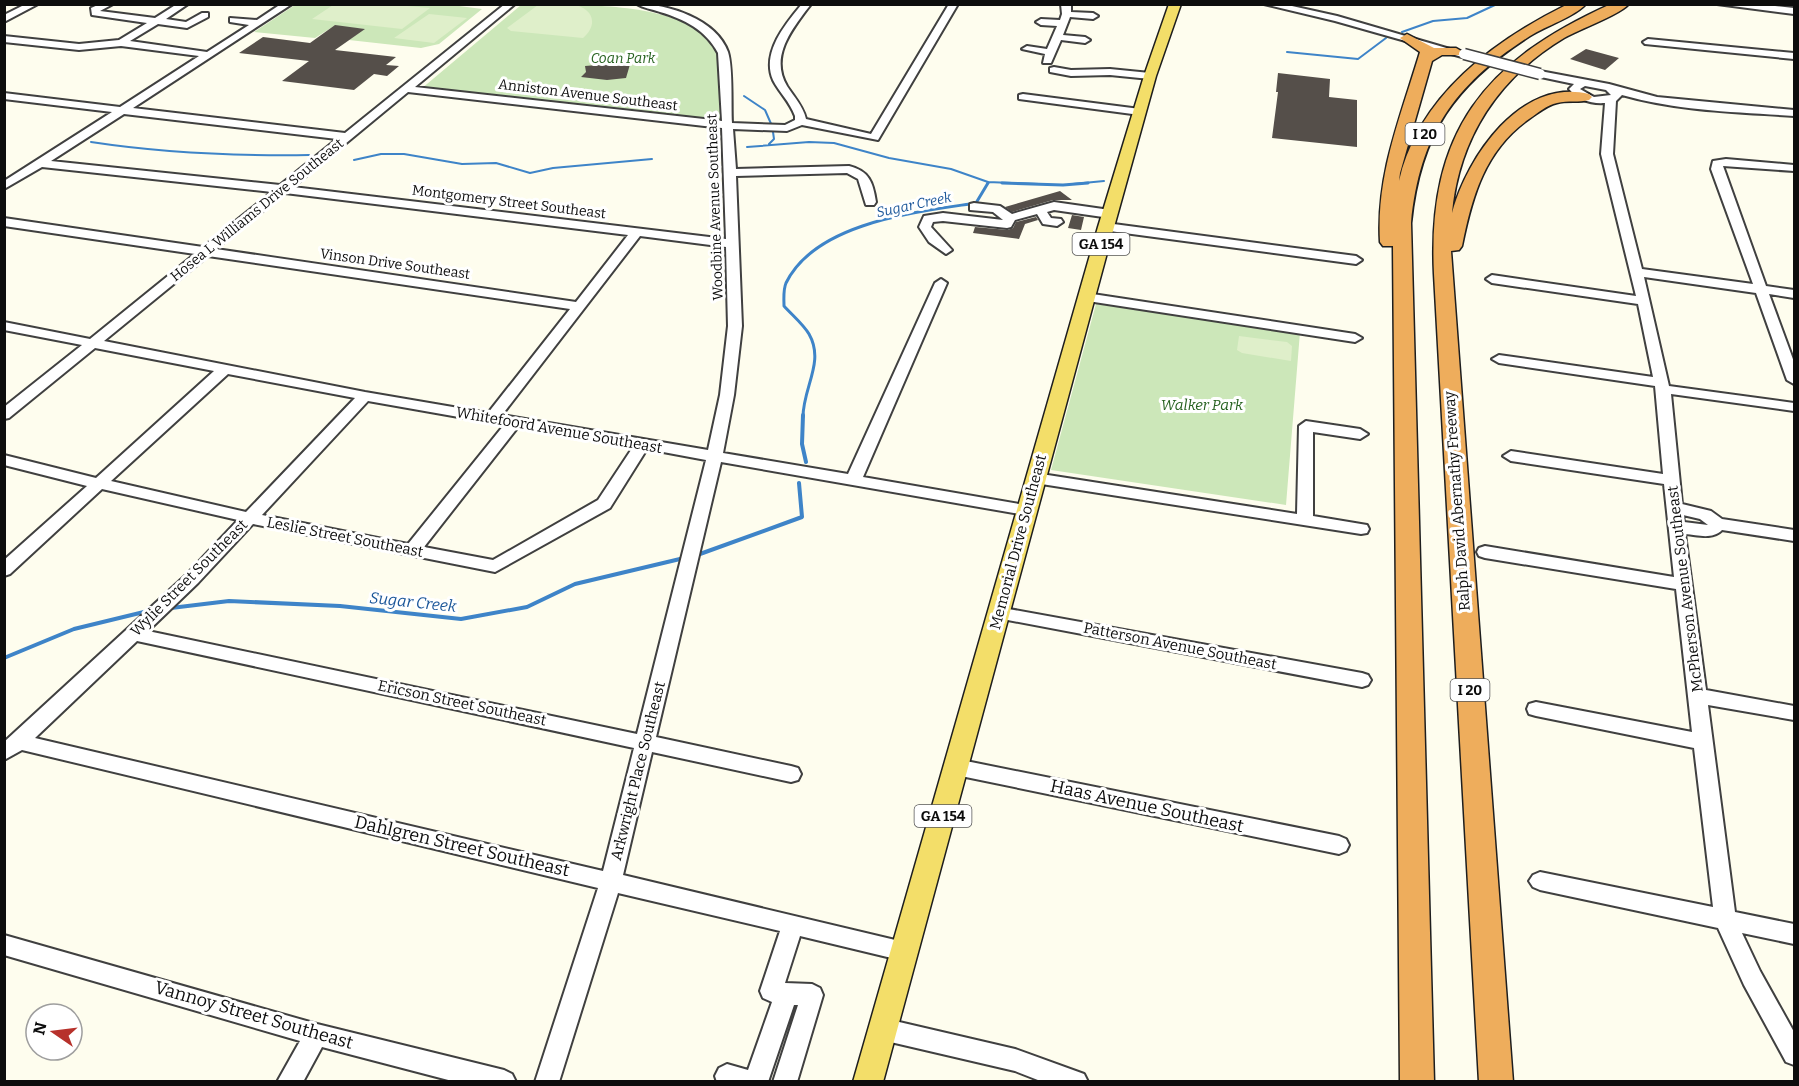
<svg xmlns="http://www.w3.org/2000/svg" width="1799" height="1086" viewBox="0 0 1799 1086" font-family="Bitter,serif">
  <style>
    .green { fill: #cce7b9 }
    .pitch { fill: #dfefca }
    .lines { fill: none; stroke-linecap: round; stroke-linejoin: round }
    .stream-far2 { stroke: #3e84c8; stroke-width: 2 }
    .stream-far1 { stroke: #3e84c8; stroke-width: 3 }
    .stream { stroke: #3e84c8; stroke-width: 4 }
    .building { fill: #554f4a }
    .minor-casing { stroke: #404040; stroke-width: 4 }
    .major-casing { stroke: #1e1e1e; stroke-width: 3 }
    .highway-casing { stroke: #1e1e1e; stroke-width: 3 }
    .minor { fill: #fff; fill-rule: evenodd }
    .major { fill: #f3de69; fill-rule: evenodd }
    .highway { fill: #eead5c; fill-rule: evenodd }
    .minor-bridge-casing { stroke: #404040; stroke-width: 13; stroke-linecap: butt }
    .minor-bridge { stroke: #fff; stroke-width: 10 }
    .labels { text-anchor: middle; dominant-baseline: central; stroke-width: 6; stroke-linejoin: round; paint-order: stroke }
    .far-park-label { font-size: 14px; font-style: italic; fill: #276220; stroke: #fff }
    .far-street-label { font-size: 14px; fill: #0d0d0d; stroke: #fff }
    .shield { fill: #fff; stroke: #565656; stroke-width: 1.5 }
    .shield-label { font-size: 14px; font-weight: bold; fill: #0d0d0d }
    .far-water-label { font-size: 14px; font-style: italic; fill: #1b5699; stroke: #fff }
    .park-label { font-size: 15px; font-style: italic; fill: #276220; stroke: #fff }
    .street-label { font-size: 15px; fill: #0d0d0d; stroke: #fff }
    .water-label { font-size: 16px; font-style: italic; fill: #1b5699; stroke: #fff }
    .near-street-label { font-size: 18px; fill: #0d0d0d; stroke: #fff }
  </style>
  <rect width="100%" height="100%" fill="#fefdee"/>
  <!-- green -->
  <path class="green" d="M444 4 482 9 439 44 421 48 349 40 364 29 334 26 315 38 254 32 295 5Z
    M521 5C574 5 677 0 712 43 724 59 721 100 721 120L714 122 421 89Z
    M1096 304 1300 332 1286 505 1051 470Z"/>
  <!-- pitch -->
  <path class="pitch" d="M396 5 430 8 402 29 312 19 333 5Z
    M538 5C549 4 561 3 572 4 593 8 599 24 583 38L511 31 507 28Z
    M429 14 467 18 434 43 394 38Z
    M1239 336 1287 342 1292 346 1291 361 1242 353 1237 350Z"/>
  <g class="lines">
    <!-- stream-far2 -->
    <path class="stream-far2" d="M1402 32 1433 21 1467 18 1497 4
      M1287 52 1358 59 1386 38
      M744 96 765 110 772 126
      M91 142C163 153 236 156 309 155
      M769 144 774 139 773 132
      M747 147 809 142 834 143 889 158 951 169 988 182 1039 184
      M354 160 381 154H404L462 164 496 163 530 173 553 168 652 159
      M987 184 988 182
      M1073 184 1104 181"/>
    <!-- stream-far1 -->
    <path class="stream-far1" d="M1002 183 1063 185 1088 183
      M803 417C803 387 825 362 809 334 803 324 792 315 784 306 784 299 783 290 786 283 816 222 917 212 976 203L988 183"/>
    <!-- stream -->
    <path class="stream" d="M803 415 802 444 806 462
      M700 554 802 517 799 483
      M171 608 229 601 340 606 461 619 527 607 575 584 680 559
      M4 658 74 629 148 611"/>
  </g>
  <!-- building -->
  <path class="building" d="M335 25 365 29 335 50 396 57 386 65 399 66 387 76 374 74 354 90 282 81 309 61 239 53 263 37 310 43Z
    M1586 49 1619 58 1605 70 1570 59Z
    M602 61H631L626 78 607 80 581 77 586 72 585 66 597 65Z
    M1278 73 1330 79 1329 97 1357 100V147L1272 138 1278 92H1276Z
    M1060 191 1072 200H1053L1012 212 1005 207Z
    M1072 215 1084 217 1081 230 1068 228Z
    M1036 217 1038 220 1025 224 1019 239 973 233 975 227 1008 230 1013 228 1016 222Z"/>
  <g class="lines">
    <defs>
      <path id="minor" d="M26 4H38L4 22V15Z
        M100 4H113L100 11 155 18 177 4H188L166 19 186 22 202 13H208V17L187 28 158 24 130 41 207 52 249 25 230 22V18L257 20 281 4H292L133 108 345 133 505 4H515L415 87 722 121 718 53C706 30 684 19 660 12 652 9 643 8 637 4 668 4 716 19 728 52 733 68 731 104 732 123L785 125 795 120V116C790 102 779 92 773 80 761 53 786 23 802 4H811C793 28 769 56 787 86 794 97 803 106 806 119L871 134 949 4H958L878 140 802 125 787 131 733 129 736 169 849 166C869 171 873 182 876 202L874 205H866L858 179 847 173 736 176 742 326 734 395 723 453 848 474 935 283 941 279 947 283 863 477 1025 505 1031 506 1033 510 1031 514 1025 515 721 462 656 737 791 766 798 768 801 774 798 780 791 782 652 752 623 875 912 944 915 951 912 958 904 961 800 936 785 983 812 984 820 988 823 995 797 1082H773L798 1005H794L768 1082H717L715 1076 719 1068 727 1064 748 1070 772 1002 763 998 760 991 780 931 618 893 559 1082H535L598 888 22 750 4 760V742L186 575 238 520 102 489 10 574 4 576V560L87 486 4 465V455L96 478 214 371 95 348 9 418 4 419V407L82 345 4 330V322L90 339 195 254 4 226V218L203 247 272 192 42 167 4 189V181L112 112 4 99V93L120 107 199 56 121 46 79 50 4 42V36L79 44 119 40 147 23 92 15 91 8ZM408 92 722 128 726 239 293 187ZM124 114 337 139 280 185 51 161ZM285 193 628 235 576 302 216 249ZM640 236 726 247 728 326 720 395 708 450 502 415ZM208 256 570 309 488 413 365 392 104 341ZM228 374 355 398 246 512 111 481ZM368 401 504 425 408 544 262 515ZM518 427 633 447 598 500 493 560 424 547ZM647 449 706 460 637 734 148 631 198 583 253 524 495 572 610 508ZM137 641 634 748 603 871 35 738Z
        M1061 4H1071V12L1093 13 1098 16 1093 19 1070 17 1063 35 1085 37 1090 40 1085 43 1061 40 1051 63H1043L1045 54 1022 49 1027 46 1047 49 1057 26 1041 25 1036 22 1041 19 1060 20 1062 14Z
        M1264 4H1283L1337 16 1467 54 1462 57 1335 21Z
        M1717 4H1755L1794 8V14Z
        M1648 39 1794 53V59L1645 44 1643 42Z
        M1054 67 1071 70 1110 69 1150 73 1155 76 1150 79 1110 75 1071 76 1050 72V68Z
        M1540 71 1609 84 1657 97 1794 110V116C1737 112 1678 111 1622 95L1616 101 1613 154 1642 269 1753 284 1711 169 1713 161 1726 159 1794 165V171L1723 166 1766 286 1794 290V298L1769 294 1794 362V384L1787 380 1756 293 1644 277 1669 386 1794 403V411L1671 394 1682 504 1711 511 1722 519 1794 530V541L1722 530C1712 540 1698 535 1685 534L1706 690 1794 706V720L1708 705 1735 912 1794 924V944L1742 933 1760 971 1794 1032V1065L1786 1062 1744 985 1718 928 1540 890 1533 887 1529 881 1533 875 1540 872 1713 907 1694 748 1536 716 1529 714 1527 709 1529 704 1536 702 1692 732 1676 589 1485 558 1479 556 1477 552 1479 548 1485 546 1674 577 1664 484 1511 461 1503 456 1511 451 1663 474 1655 386 1499 363 1492 359 1499 355 1653 377 1638 304 1492 283 1486 279 1492 275 1636 296 1601 154 1605 103C1591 104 1578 100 1569 89L1574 84 1536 76V72ZM1585 86 1606 90 1611 95 1594 97 1580 89ZM1683 515 1700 519 1708 525 1684 522Z
        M1023 94 1140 109 1145 112 1140 115 1019 99V95Z
        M1054 202 1110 210 1116 214 1110 218 1054 210 1047 212 1051 218 1061 219 1063 222 1057 226 1043 224 1037 214 1015 220 1011 227 1007 228 943 221 933 222 931 227 952 250 946 254 929 242 919 227 924 216 943 213 1003 220 993 212 970 210V204L974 203 1000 206 1012 214Z
        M1106 223 1356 256 1362 260 1356 264 1102 230V224Z
        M1086 293 1355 334 1362 338 1355 342 1081 300 1079 297Z
        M1306 421 1360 429 1368 434 1360 439 1313 432V516L1367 525 1369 529 1367 533 1361 534 1035 483 1027 478 1035 473 1297 514 1299 426Z
        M998 607 1362 673 1368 675 1371 680 1368 685 1362 687 992 617 989 613 992 609Z
        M956 759 1339 836 1346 839 1349 845 1346 851 1339 854 956 775 949 773 946 767 949 761Z
        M4 935 317 1024 504 1070 512 1074 516 1082H456L322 1047 303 1082H277L300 1041 4 955Z
        M882 1018 1015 1049 1084 1074 1088 1082H1043L1015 1071 882 1040 874 1037 870 1029 874 1021Z"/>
      <path id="major" d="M1169 4H1181L1156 76 1114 227 883 1082H853L1098 227 1144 76Z"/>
      <path id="highway" d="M1568 4H1586C1574 17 1546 26 1530 36 1455 84 1420 133 1411 223L1434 1082H1400L1393 246H1383L1380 242C1376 174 1401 116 1420 52L1400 38 1407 34 1434 48H1456L1463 52 1461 55H1442L1432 61 1400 173 1399 181C1419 95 1494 41 1568 4Z
        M1611 4H1629C1619 15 1580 29 1564 38 1499 77 1459 137 1452 213 1467 157 1521 77 1589 94L1592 97 1589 100C1579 103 1568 100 1557 103 1547 105 1538 113 1529 119 1485 150 1472 196 1462 246L1459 250 1451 251 1513 1082H1479L1434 274C1427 132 1484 61 1611 4Z"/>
    </defs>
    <!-- minor casing -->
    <use href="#minor" class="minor-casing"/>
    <!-- major casing -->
    <use href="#major" class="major-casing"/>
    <!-- highway casing -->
    <use href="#highway" class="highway-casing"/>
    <!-- minor -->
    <use href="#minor" class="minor"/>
    <!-- major -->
    <use href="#major" class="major"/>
    <!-- highway -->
    <use href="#highway" class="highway"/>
    <defs>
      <path id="minor-bridge" d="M1464 54 1540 74"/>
    </defs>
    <!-- minor-bridge casing -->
    <use href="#minor-bridge" class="minor-bridge-casing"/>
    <!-- minor-bridge -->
    <use href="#minor-bridge" class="minor-bridge"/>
  </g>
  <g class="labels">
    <!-- far-park labels -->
    <g class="far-park-label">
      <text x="623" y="58">Coan Park</text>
    </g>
    <!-- far-street labels -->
    <g class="far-street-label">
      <text transform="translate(588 95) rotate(7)">Anniston Avenue Southeast</text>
      <text transform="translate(509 202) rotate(7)">Montgomery Street Southeast</text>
      <text transform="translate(715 207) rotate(-92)">Woodbine Avenue Southeast</text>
      <text transform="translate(257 210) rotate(-39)">Hosea L Williams Drive Southeast</text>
      <text transform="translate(395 264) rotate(8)">Vinson Drive Southeast</text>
    </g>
    <!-- shield labels -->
    <g class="shield">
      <rect x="1405.5" y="123" width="39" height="22" rx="4.5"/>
      <rect x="1072.5" y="233" width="57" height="22" rx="4.5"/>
      <rect x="1450.5" y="679" width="39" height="22" rx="4.5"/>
      <rect x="914.5" y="805" width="57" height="22" rx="4.5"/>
    </g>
    <g class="shield-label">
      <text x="1425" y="134">I 20</text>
      <text x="1101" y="244">GA 154</text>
      <text x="1470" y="690">I 20</text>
      <text x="943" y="816">GA 154</text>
    </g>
    <!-- far-water labels -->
    <g class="far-water-label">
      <text transform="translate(914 205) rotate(-12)">Sugar Creek</text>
    </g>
    <!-- park labels -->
    <g class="park-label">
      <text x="1202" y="405">Walker Park</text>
    </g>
    <!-- street labels -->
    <g class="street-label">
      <text transform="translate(559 430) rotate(10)">Whitefoord Avenue Southeast</text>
      <text transform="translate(1457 501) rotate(-94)">Ralph David Abernathy Freeway</text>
      <text transform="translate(345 537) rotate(11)">Leslie Street Southeast</text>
      <text transform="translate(1018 542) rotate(-75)">Memorial Drive Southeast</text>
      <text transform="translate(189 578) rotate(-45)">Wylie Street Southeast</text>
      <text transform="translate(1685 589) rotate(-97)">McPherson Avenue Southeast</text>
      <text transform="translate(1180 646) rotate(11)">Patterson Avenue Southeast</text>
      <text transform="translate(462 703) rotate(12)">Ericson Street Southeast</text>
      <text transform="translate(638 771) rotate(-76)">Arkwright Place Southeast</text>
    </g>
    <!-- water labels -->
    <g class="water-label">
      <text transform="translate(413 602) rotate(6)">Sugar Creek</text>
    </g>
    <!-- near-street labels -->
    <g class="near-street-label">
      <text transform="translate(1147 806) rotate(12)">Haas Avenue Southeast</text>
      <text transform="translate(462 846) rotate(13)">Dahlgren Street Southeast</text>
      <text transform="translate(254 1015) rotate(16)">Vannoy Street Southeast</text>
    </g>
  </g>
  <!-- border -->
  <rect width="1799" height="1086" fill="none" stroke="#0d0d0d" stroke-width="12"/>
  <!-- north arrow -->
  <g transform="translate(54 1032) rotate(284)"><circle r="28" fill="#ffffff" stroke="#9e9e9e" stroke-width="1.5"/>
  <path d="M0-4.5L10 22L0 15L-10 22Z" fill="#b7312b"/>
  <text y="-9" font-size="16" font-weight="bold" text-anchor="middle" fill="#0d0d0d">N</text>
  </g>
</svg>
